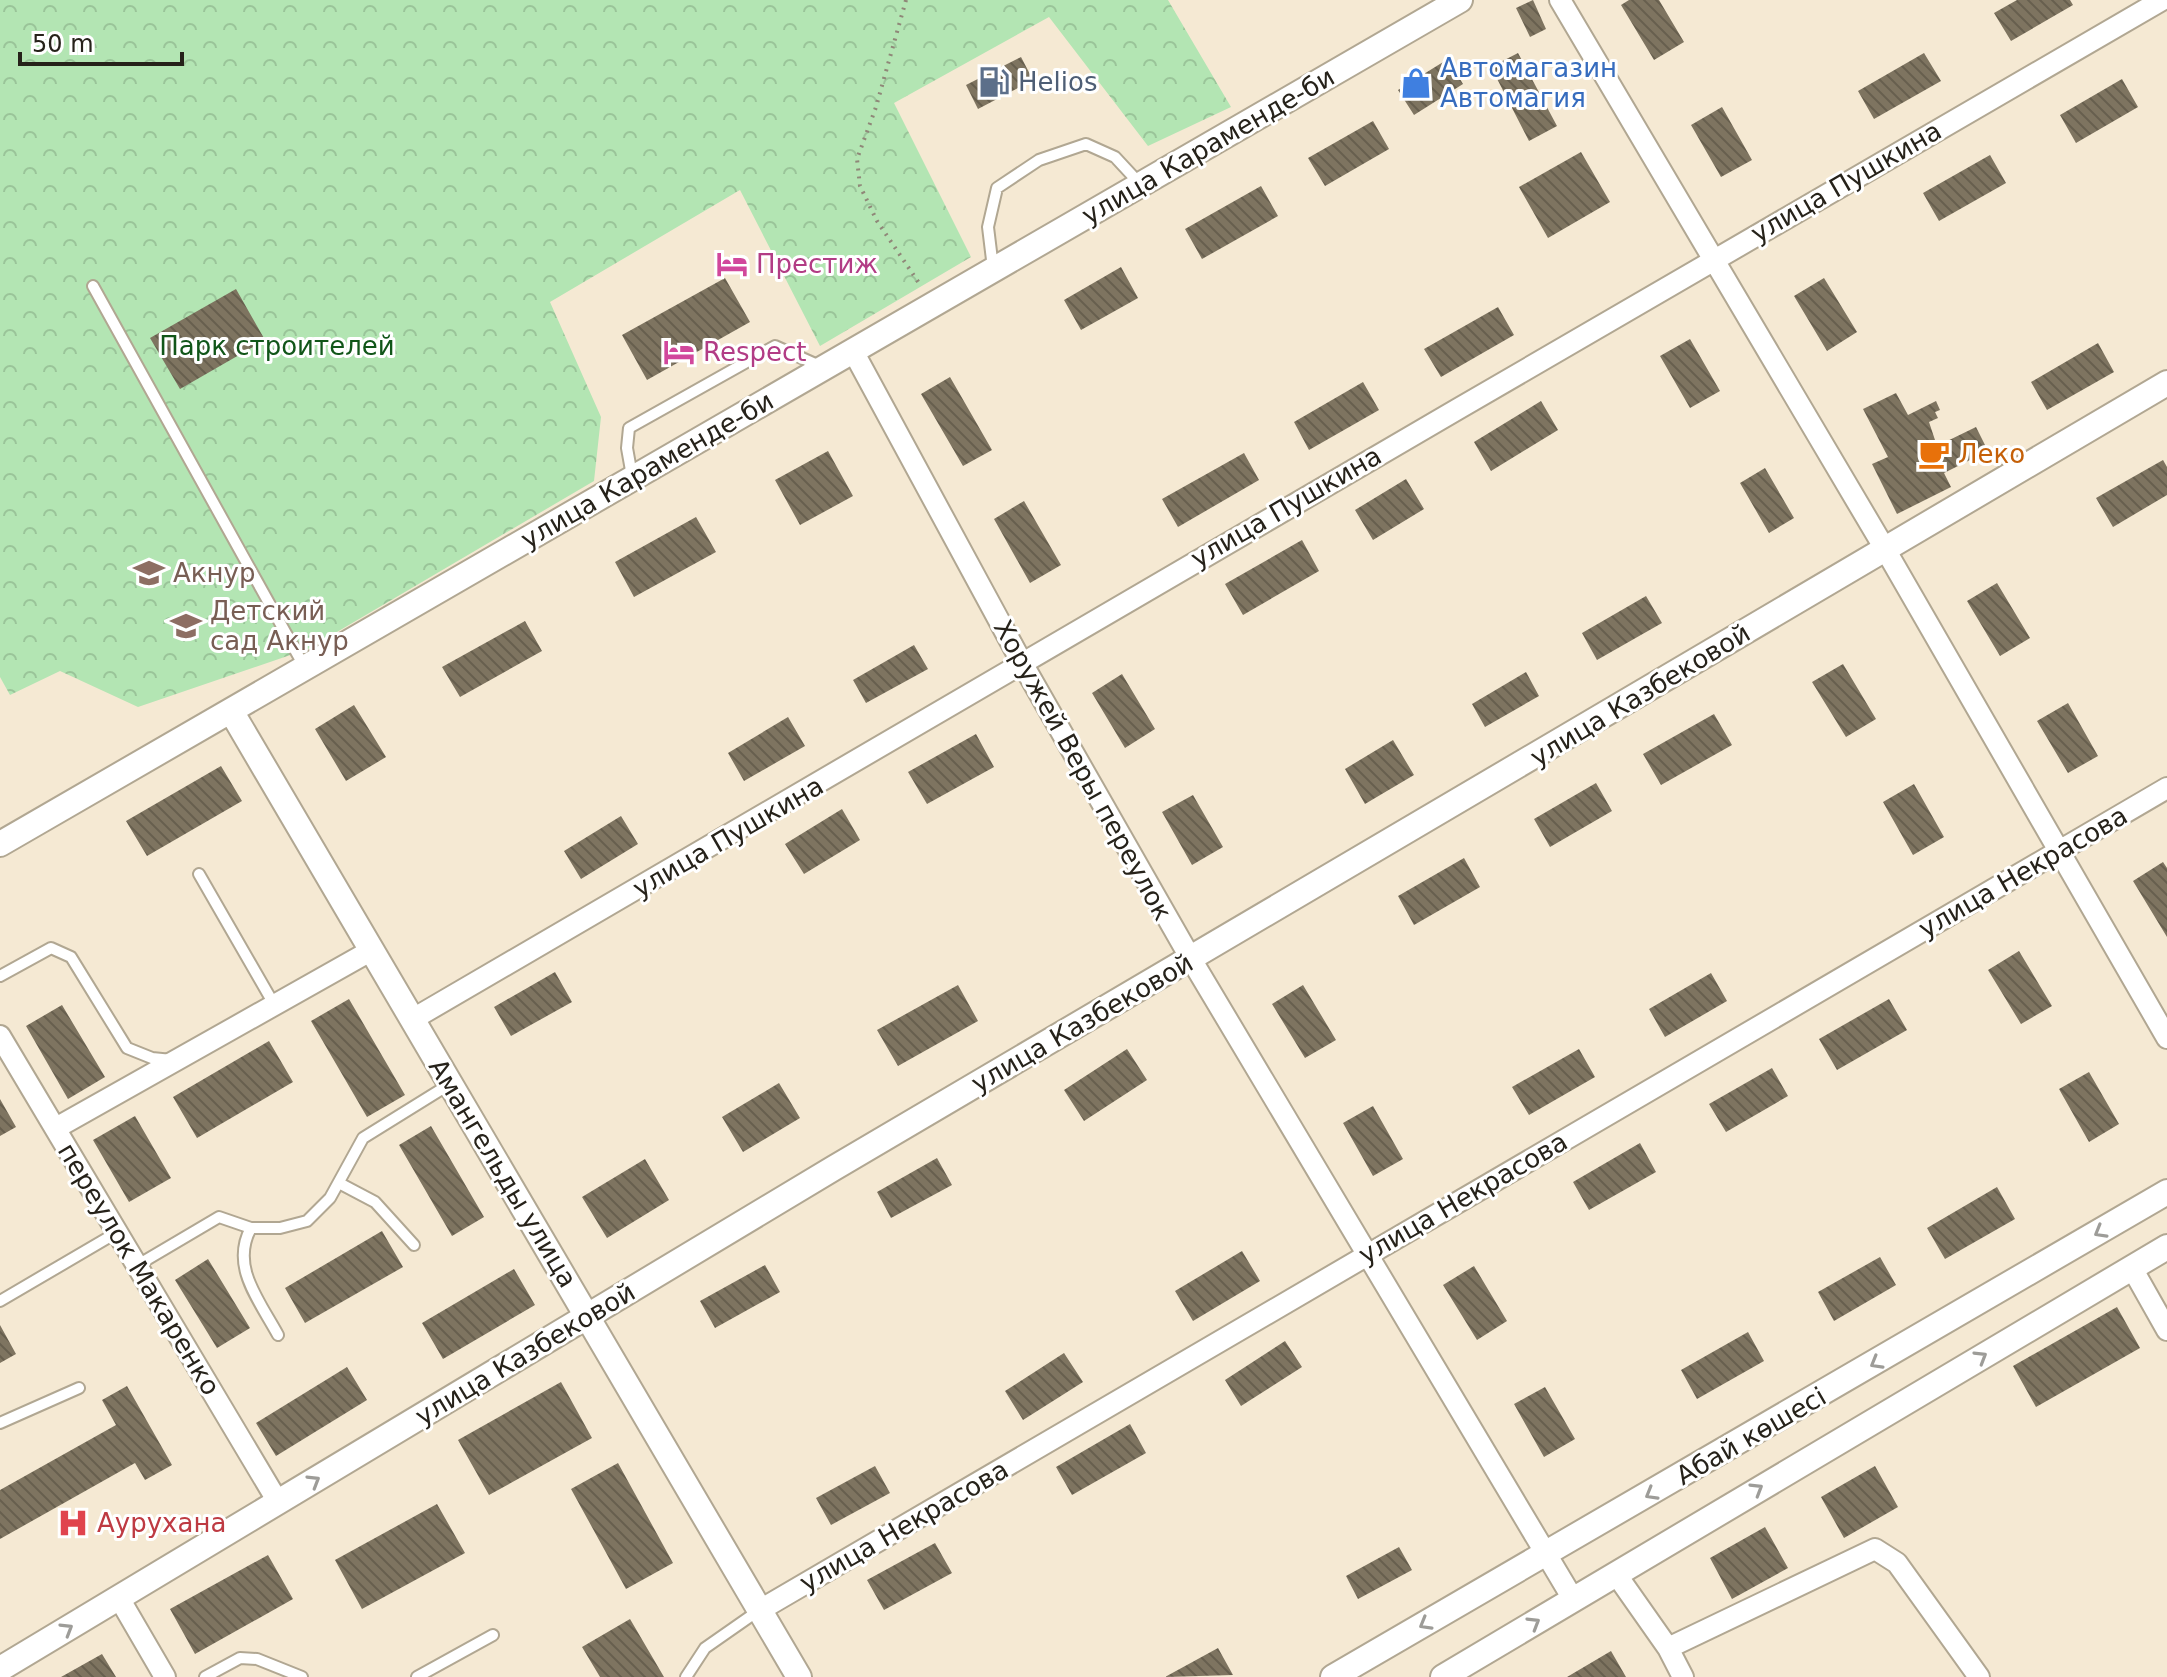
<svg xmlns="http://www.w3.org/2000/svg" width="2167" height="1677" viewBox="0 0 2167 1677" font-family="'DejaVu Sans',sans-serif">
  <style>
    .park { fill: url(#park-crowns) }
    .building { fill: url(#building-back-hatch) }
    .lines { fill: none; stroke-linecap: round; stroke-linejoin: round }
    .service-casing { stroke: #b1a792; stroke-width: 14 }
    .minor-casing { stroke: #b1a792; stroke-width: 24 }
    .tertiary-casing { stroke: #b1a792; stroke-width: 28 }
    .path { stroke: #8f8778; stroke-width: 4; stroke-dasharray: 2 6; stroke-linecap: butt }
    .service { stroke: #fff; stroke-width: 10 }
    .minor { stroke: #fff; stroke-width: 20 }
    .tertiary { stroke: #fff; stroke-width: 24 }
    .oneway { stroke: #9d9c98 }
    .labels { text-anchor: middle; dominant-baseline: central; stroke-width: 6; stroke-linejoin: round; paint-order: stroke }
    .shop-label { font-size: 26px; fill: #366cbe; stroke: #fff; text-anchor: start }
    .service-label { font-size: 26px; fill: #4e5e75; stroke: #fff; text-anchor: start }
    .street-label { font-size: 26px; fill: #26221a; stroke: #fff }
    .hotel-label { font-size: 26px; fill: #b23c85; stroke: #fff; text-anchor: start }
    .park-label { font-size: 26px; fill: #115619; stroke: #fff }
    .food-label { font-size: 26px; fill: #c56008; stroke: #fff; text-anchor: start }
    .education-label { font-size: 26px; fill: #785e54; stroke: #fff; text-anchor: start }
    .health-label { font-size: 26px; fill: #be3a42; stroke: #fff; text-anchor: start }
  </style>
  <defs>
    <pattern id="park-crowns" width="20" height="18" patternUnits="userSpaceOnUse" patternTransform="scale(2)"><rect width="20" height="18" fill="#b3e5b3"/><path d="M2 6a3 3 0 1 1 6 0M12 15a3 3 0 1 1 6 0" fill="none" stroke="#9ac499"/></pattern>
    <pattern id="building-back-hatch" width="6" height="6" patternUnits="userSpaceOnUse" patternTransform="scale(2)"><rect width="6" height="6" fill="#7e7460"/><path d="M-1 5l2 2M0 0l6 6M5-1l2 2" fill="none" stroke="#675f4e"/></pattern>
  </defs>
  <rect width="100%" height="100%" fill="#f5e9d3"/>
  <!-- park -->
  <path class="park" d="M0 0H1168L1231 107 1148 146 1049 17 894 103 971 257 820 346 740 190 550 302 601 417 594 481 308 649 138 707 60 671 10 695 0 677Z"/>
  <!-- building -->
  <path class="building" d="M1533 0 1546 29 1530 37 1516 8Z
    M1629 0H1659L1684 42 1654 60 1621 5Z
    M2017 0H2070L2073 5 2011 41 1994 13Z
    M1518 53 1557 126 1529 141 1491 67Z
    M1924 53 1941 81 1874 119 1858 91Z
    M1021 57 1033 80 978 109 966 85Z
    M1448 59 1463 84 1414 115 1398 90Z
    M2122 79 2138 107 2076 143 2060 115Z
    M1722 107 1752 160 1721 177 1691 125Z
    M1373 121 1389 149 1325 186 1308 158Z
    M1581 152 1610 202 1548 238 1519 187Z
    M1990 155 2006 183 1939 221 1923 193Z
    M1261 186 1278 216 1202 259 1185 229Z
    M1121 267 1138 298 1081 330 1064 300Z
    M725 278 750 322 647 380 622 335Z
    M1824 278 1857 332 1827 351 1794 296Z
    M236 289 265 340 180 389 150 338Z
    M1498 307 1514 335 1441 377 1424 349Z
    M1690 339 1720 391 1690 408 1660 356Z
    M2098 343 2114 372 2047 410 2031 382Z
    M950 377 992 450 963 466 921 394Z
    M1363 382 1379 410 1309 450 1294 422Z
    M1896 393 1908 415 1936 401 1940 410 1935 412 1938 418 1929 422 1937 446 1976 427 1988 451 1944 473 1951 487 1897 514 1872 464 1888 457 1863 409Z
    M1541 401 1558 430 1491 471 1474 442Z
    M828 451 853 496 800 525 775 480Z
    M1244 453 1259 480 1178 527 1162 499Z
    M2163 460 2167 467V495L2113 527 2096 498Z
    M1765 468 1794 518 1769 533 1740 483Z
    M1406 479 1424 509 1373 540 1355 510Z
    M1024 501 1061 565 1030 583 994 519Z
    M696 517 716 552 634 597 615 562Z
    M1302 540 1319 571 1243 615 1225 584Z
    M1997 583 2030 638 2000 656 1967 601Z
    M1646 596 1662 623 1597 660 1582 633Z
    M525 621 542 651 460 697 442 667Z
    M914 645 928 669 866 703 853 680Z
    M1843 664 1876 719 1846 737 1812 682Z
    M1526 672 1539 696 1485 727 1472 704Z
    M1122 674 1155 729 1125 748 1092 693Z
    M2068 703 2098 756 2068 773 2037 721Z
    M354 705 386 757 346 781 315 729Z
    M1714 714 1732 745 1661 785 1643 754Z
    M788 717 805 746 744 781 728 753Z
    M976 734 994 767 927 804 908 772Z
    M1393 740 1414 775 1365 804 1345 769Z
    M221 766 242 801 147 856 126 821Z
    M1596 783 1612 811 1550 847 1534 819Z
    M1914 784 1944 837 1913 855 1883 802Z
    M1193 795 1223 847 1192 865 1162 812Z
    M842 809 860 840 804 874 785 844Z
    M621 816 638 844 581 879 564 851Z
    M1464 858 1480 887 1414 925 1398 896Z
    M2163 862 2167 868V937L2133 881Z
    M2019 951 2052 1006 2021 1024 1988 970Z
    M555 972 572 1002 511 1036 494 1007Z
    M1711 973 1727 1001 1665 1037 1649 1009Z
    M958 985 978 1021 898 1066 877 1030Z
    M1303 985 1336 1040 1305 1058 1272 1004Z
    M349 999 405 1095 367 1117 311 1021Z
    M1889 999 1907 1030 1837 1070 1819 1039Z
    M62 1005 105 1077 68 1099 26 1026Z
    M269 1041 293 1082 197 1138 173 1097Z
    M1127 1049 1147 1080 1084 1121 1064 1090Z
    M1579 1049 1595 1077 1529 1115 1512 1087Z
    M1772 1068 1788 1096 1726 1132 1709 1104Z
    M2089 1072 2119 1124 2089 1142 2059 1089Z
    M779 1083 800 1118 743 1152 722 1117Z
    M0 1099 16 1127 0 1136Z
    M1373 1106 1403 1159 1373 1176 1343 1123Z
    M135 1116 171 1178 129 1202 93 1140Z
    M431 1126 484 1217 452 1236 399 1145Z
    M1640 1143 1656 1172 1589 1210 1573 1182Z
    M937 1158 952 1185 891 1218 877 1192Z
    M645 1159 669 1200 607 1238 582 1197Z
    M1997 1187 2015 1219 1945 1259 1927 1228Z
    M382 1231 403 1267 305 1323 285 1288Z
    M1242 1251 1260 1281 1193 1321 1175 1291Z
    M1880 1257 1896 1285 1834 1321 1818 1292Z
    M208 1259 250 1328 217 1348 175 1280Z
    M765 1265 780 1292 715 1328 700 1301Z
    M1474 1266 1507 1321 1477 1340 1443 1285Z
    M514 1269 535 1305 443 1359 422 1323Z
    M2117 1307 2140 1348 2036 1407 2013 1366Z
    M0 1325 16 1354 0 1363Z
    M1748 1332 1764 1361 1697 1399 1681 1370Z
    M1285 1341 1302 1367 1241 1406 1225 1380Z
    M1064 1353 1083 1382 1023 1420 1005 1391Z
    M347 1367 367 1400 276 1456 256 1423Z
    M561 1382 592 1438 489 1495 458 1440Z
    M127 1386 172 1465 145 1480 135 1463 0 1539V1490L116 1425 102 1400Z
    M1545 1387 1575 1439 1544 1457 1514 1404Z
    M1130 1424 1146 1453 1072 1495 1056 1467Z
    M618 1463 673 1563 626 1589 571 1489Z
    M875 1466 890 1493 831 1525 816 1498Z
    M1875 1466 1898 1507 1844 1538 1821 1497Z
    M437 1504 465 1553 362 1609 335 1560Z
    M1765 1527 1788 1568 1732 1599 1710 1558Z
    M935 1543 952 1573 884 1610 867 1580Z
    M1399 1547 1412 1570 1358 1599 1346 1576Z
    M268 1555 293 1599 195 1654 170 1609Z
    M630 1619 664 1677H600L582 1647Z
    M1218 1648 1233 1675 1165 1677Z
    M1611 1651 1626 1677H1567Z
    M102 1654 116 1677H61Z"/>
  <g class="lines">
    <defs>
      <path id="service" d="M993 268 988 227 997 188 1039 160 1086 144 1115 157 1141 185
        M93 286 304 666
        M632 476 627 448 629 428 775 346 822 367
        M199 874 275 1006
        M0 976 51 948 71 957 127 1048 152 1058 172 1060
        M339 1183 375 1202 414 1245
        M251 1228C230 1266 259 1300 278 1335
        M136 1266 219 1217 251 1228H280L307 1221 330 1198 363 1138 450 1084
        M0 1301 116 1233
        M0 1423 79 1388
        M205 1677 240 1658 257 1659 302 1677
        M417 1677 493 1635
        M686 1677 705 1648 758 1611"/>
      <path id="minor" d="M1560 0 1885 549 2167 1038
        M853 351 1022 663 1191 959 1573 1599
        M413 1019C997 682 1577 336 2162 0
        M0 1036 278 1502
        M56 1128 372 950
        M2132 1268 2167 1330
        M1616 1574 1668 1648 1683 1677
        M119 1598 165 1677
        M760 1610 2167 788
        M1668 1648 1875 1549 1897 1563 1979 1677"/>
      <path id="tertiary" d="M231 711 799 1677
        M0 844 1460 0
        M0 1669 834 1168 2167 383
        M1333 1677 2167 1192
        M1443 1677 2167 1247"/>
    </defs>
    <!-- service casing -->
    <use href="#service" class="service-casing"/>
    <!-- minor casing -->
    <use href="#minor" class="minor-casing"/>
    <!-- tertiary casing -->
    <use href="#tertiary" class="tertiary-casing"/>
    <!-- path -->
    <path class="path" d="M906 0 876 107 857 159 860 186 877 221 921 286"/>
    <!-- service -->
    <use href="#service" class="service"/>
    <!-- minor -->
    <use href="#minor" class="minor"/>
    <!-- tertiary -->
    <use href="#tertiary" class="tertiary"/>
  </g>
  <!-- one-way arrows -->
  <defs><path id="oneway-chevron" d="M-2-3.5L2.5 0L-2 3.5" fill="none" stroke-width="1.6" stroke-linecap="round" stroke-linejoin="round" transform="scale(2)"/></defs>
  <g class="oneway">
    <use href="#oneway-chevron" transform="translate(2100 1232) rotate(150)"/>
    <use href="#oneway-chevron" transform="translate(1981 1357) rotate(-31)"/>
    <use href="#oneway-chevron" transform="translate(1876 1363) rotate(150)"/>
    <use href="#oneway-chevron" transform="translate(314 1481) rotate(-31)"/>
    <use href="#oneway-chevron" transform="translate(1757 1489) rotate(-31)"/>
    <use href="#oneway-chevron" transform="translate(1651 1494) rotate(150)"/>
    <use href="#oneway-chevron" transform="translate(1534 1623) rotate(-31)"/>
    <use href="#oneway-chevron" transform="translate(1425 1624) rotate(150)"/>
    <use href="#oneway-chevron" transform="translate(67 1629) rotate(-31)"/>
  </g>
  <!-- icons -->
  <defs>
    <symbol id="fuel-bare" viewBox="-9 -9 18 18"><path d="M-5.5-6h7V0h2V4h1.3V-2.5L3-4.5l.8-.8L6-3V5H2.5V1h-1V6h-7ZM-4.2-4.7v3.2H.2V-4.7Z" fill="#5c6f8a" stroke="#fff" stroke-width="2.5" paint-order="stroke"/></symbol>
    <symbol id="shop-bare" viewBox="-9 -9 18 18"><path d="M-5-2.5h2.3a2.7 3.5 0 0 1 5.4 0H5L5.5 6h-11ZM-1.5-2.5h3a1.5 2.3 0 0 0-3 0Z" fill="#3f7fe0" stroke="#fff" stroke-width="2.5" paint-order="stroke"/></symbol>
    <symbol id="hotel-bare" viewBox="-9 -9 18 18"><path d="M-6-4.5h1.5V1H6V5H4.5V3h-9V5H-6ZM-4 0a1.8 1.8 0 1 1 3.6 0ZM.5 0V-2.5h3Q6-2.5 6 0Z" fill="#d1479c" stroke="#fff" stroke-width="2.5" paint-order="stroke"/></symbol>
    <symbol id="cafe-bare" viewBox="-9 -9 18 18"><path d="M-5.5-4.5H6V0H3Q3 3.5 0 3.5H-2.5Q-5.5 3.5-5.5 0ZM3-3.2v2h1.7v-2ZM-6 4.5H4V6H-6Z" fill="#e8710a" stroke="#fff" stroke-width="2.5" paint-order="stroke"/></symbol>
    <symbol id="school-bare" viewBox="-9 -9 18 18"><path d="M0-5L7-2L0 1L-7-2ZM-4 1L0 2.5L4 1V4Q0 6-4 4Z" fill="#8d6e63" stroke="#fff" stroke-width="2.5" paint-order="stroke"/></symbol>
    <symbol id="hospital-bare" viewBox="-9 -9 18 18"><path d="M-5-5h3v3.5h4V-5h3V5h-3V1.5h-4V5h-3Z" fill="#e0444e" stroke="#fff" stroke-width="2.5" paint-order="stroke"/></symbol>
  </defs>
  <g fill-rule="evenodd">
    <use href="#fuel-bare" x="972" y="60" width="44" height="44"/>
    <use href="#shop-bare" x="1394" y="61" width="44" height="44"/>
    <use href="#hotel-bare" x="710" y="242" width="44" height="44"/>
    <use href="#hotel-bare" x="657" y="330" width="44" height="44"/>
    <use href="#cafe-bare" x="1912" y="432" width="44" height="44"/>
    <use href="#school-bare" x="127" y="551" width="44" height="44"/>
    <use href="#school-bare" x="164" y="604" width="44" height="44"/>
    <use href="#hospital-bare" x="51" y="1501" width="44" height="44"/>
  </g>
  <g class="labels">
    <!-- shop labels -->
    <g class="shop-label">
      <text x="1440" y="68">Автомагазин<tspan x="1440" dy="30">Автомагия</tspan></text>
    </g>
    <!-- service labels -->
    <g class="service-label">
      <text x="1018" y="82">Helios</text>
    </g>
    <!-- street labels -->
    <g class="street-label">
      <text transform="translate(1208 146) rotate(-30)">улица Караменде-би</text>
      <text transform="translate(1846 182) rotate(-30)">улица Пушкина</text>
      <text transform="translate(647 470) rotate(-30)">улица Караменде-би</text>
      <text transform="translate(1286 507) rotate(-30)">улица Пушкина</text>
      <text transform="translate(1640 695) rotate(-31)">улица Казбековой</text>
      <text transform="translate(1083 770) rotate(61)">Хоружей Веры переулок</text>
      <text transform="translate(728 837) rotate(-30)">улица Пушкина</text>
      <text transform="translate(2023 872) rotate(-30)">улица Некрасова</text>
      <text transform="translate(1082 1023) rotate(-30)">улица Казбековой</text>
      <text transform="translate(503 1173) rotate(59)">Амангельды улица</text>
      <text transform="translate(1463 1198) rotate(-30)">улица Некрасова</text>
      <text transform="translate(139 1269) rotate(59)">переулок Макаренко</text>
      <text transform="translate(525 1354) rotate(-31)">улица Казбековой</text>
      <text transform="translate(1751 1436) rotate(-30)">Абай көшесі</text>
      <text transform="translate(904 1526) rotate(-30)">улица Некрасова</text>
    </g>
    <!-- hotel labels -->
    <g class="hotel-label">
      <text x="756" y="264">Престиж</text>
      <text x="703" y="352">Respect</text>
    </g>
    <!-- park labels -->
    <g class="park-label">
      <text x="277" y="346">Парк строителей</text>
    </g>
    <!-- food labels -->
    <g class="food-label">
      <text x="1958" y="454">Леко</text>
    </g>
    <!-- education labels -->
    <g class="education-label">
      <text x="173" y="573">Акнур</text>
      <text x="210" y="611">Детский<tspan x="210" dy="30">сад Акнур</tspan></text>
    </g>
    <!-- health labels -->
    <g class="health-label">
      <text x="97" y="1523">Аурухана</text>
    </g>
  </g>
  <!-- scale -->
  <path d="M20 52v12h162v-12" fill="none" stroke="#26221a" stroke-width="4"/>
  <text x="32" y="52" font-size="24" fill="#26221a" stroke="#ffffff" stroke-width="6" paint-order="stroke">50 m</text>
</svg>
